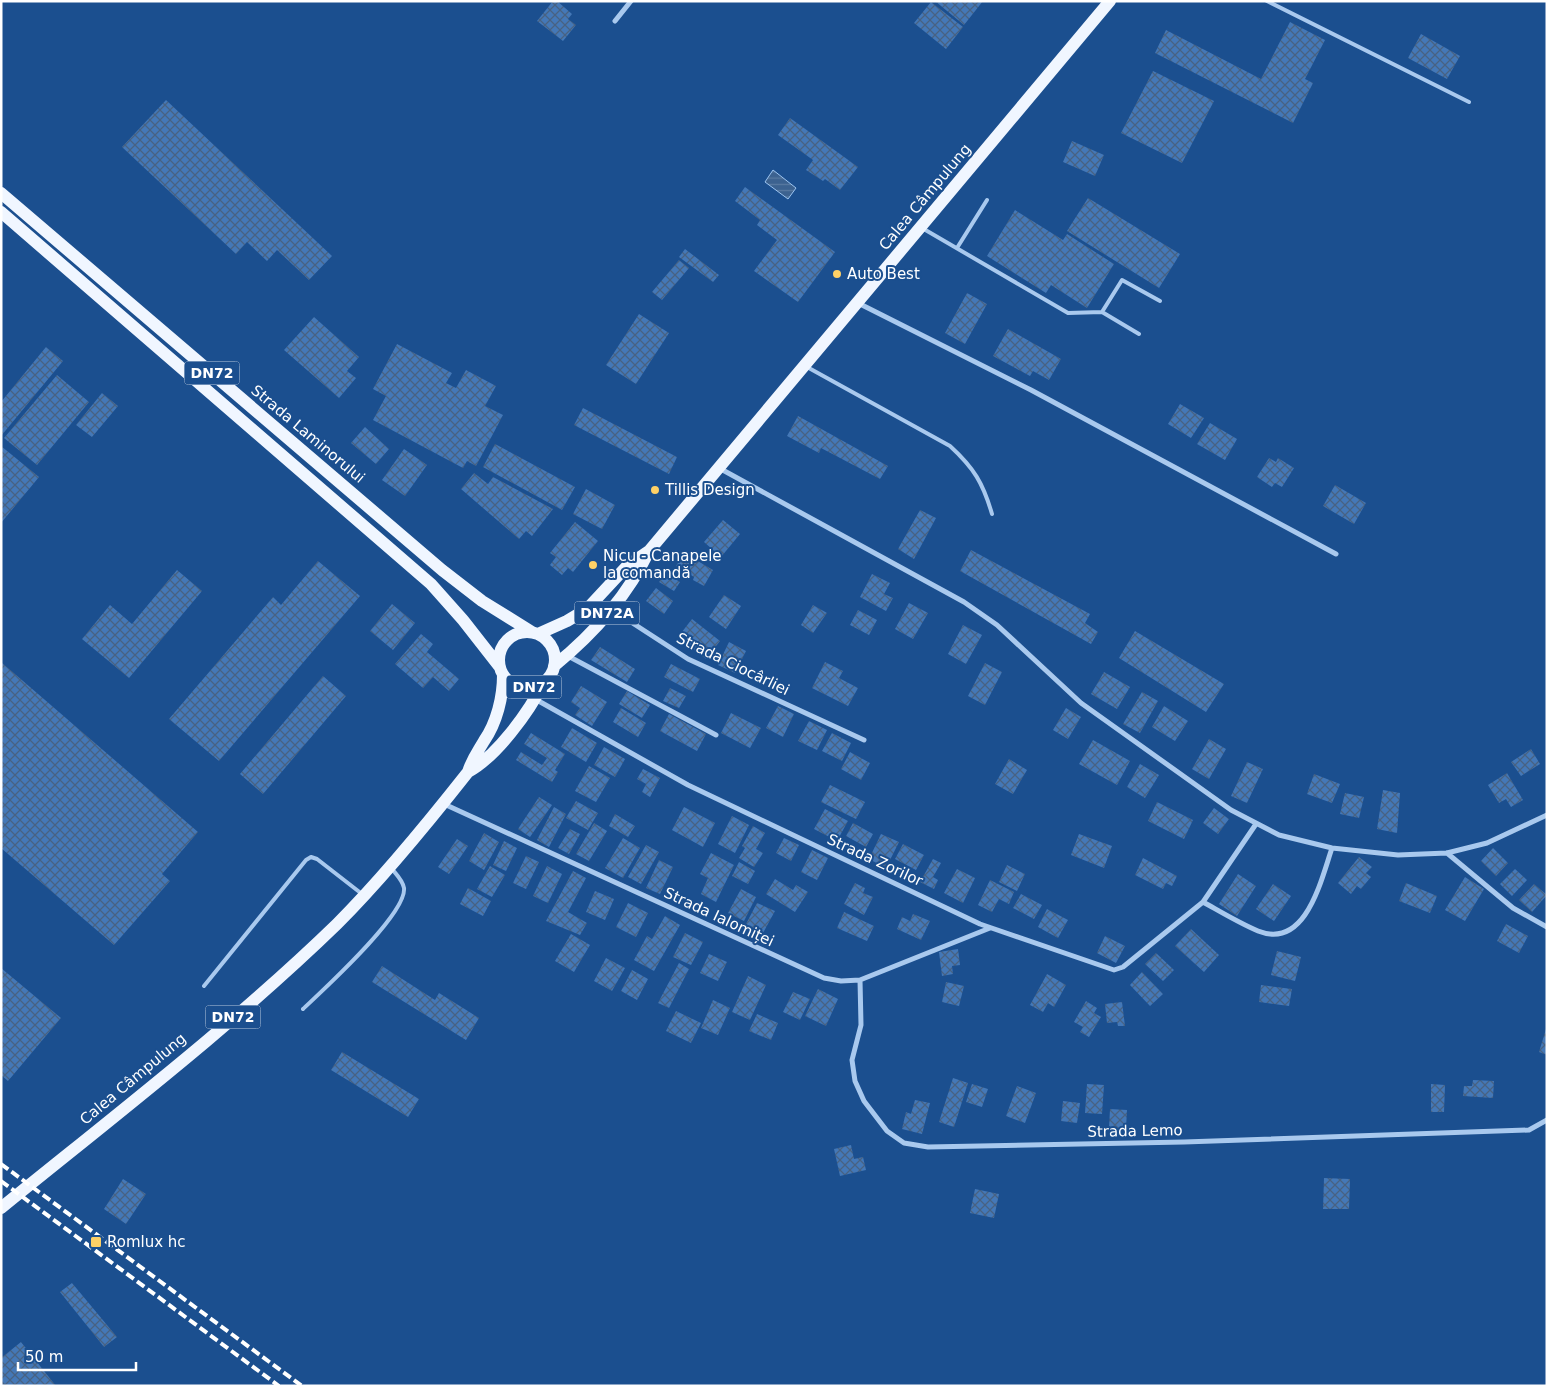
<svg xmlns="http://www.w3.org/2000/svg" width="1548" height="1387" viewBox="0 0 1548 1387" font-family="'DejaVu Sans',sans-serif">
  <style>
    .water { fill: url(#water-rules); stroke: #9cc4f0 }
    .building { fill: url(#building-cross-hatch) }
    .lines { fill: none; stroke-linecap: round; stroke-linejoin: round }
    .lane { stroke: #a9c9ee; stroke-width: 4 }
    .street { stroke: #a9c9ee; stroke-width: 5 }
    .primary { stroke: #f0f6ff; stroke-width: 12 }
    .rail { stroke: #fff; stroke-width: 4; stroke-dasharray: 9 4; stroke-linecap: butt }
    .poi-dot { fill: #ffd166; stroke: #1b4f8f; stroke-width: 2 }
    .labels { text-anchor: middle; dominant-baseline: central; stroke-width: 4; stroke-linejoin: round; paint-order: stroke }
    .shield { fill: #1b4f8f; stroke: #bbcadd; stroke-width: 1 }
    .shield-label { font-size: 14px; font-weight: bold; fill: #fff }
    .street-label { font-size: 15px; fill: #fff; stroke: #1b4f8f }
    .poi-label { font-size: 15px; fill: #fff; stroke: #1b4f8f; text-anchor: start }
  </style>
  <defs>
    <pattern id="water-rules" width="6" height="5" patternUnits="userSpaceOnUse" patternTransform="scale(1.25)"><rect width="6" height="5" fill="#3c6290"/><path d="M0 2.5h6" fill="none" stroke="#597aa1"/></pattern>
    <pattern id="building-cross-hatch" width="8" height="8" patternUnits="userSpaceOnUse" patternTransform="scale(1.25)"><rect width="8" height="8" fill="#4478b7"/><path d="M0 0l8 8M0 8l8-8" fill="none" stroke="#486282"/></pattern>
  </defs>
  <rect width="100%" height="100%" fill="#1b4f8f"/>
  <!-- water -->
  <path class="water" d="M773 170 796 188 788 199 765 182Z"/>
  <!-- building -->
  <path class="building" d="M553 1H557L572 14 568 19 576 25 563 41 537 21Z
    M935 1H983L964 25Z
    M931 2 963 27 946 49 914 23Z
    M1290 22 1325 40 1305 79 1313 83 1293 123 1155 53 1166 30 1261 79Z
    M1421 34 1460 56 1447 79 1408 58Z
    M1153 71 1214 101 1182 163 1121 133Z
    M166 100 332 256 309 280 277 250 267 261 247 242 236 254 122 147Z
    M790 118 858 167 840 190 825 179 823 181 806 170 813 160 778 135Z
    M1072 141 1104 155 1095 176 1063 162Z
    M745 187 835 252 798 302 754 271 777 240 757 225 760 220 735 201Z
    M1088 198 1180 254 1159 288 1067 231Z
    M1015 210 1063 240 1067 234 1114 264 1087 308 1051 285 1046 293 987 256Z
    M685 249 719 275 713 282 679 257Z
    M679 260 689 268 662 300 652 292Z
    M967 293 987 304 965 344 945 333Z
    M639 314 669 333 636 384 606 365Z
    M314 317 359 357 347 371 356 378 339 398 284 350Z
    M1008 329 1061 359 1049 380 1033 371 1030 376 993 356Z
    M397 344 452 373 446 383 456 388 466 370 496 386 485 406 503 415 476 466 467 461 463 468 373 420 386 396 373 389Z
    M46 347 63 361 1 436V402Z
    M57 375 89 402 37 465 4 438Z
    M102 393 118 406 92 437 76 425Z
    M1180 404 1204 418 1191 438 1168 424Z
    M583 408 677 457 669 474 574 425Z
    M798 416 888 466 880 479 821 448 819 453 787 436Z
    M1210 423 1237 439 1225 460 1197 444Z
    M365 427 389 449 376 464 351 443Z
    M495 444 575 487 562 510 483 467Z
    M1 446 39 477 1 523Z
    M404 449 427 465 405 496 382 480Z
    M1269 458 1276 462 1278 458 1294 468 1282 487 1275 483 1272 487 1257 477Z
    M474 473 488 484 493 477 553 509 532 536 526 531 519 539 461 489Z
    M1335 485 1366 503 1354 524 1323 506Z
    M586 489 615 505 602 529 573 514Z
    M920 510 936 518 914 559 898 549Z
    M723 520 740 534 721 557 704 542Z
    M575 522 598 541 573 572 568 568 562 575 550 565 556 557 550 553Z
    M971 550 1090 614 1085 623 1098 632 1091 644 960 571Z
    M684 553 713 570 704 586 693 580 694 577 676 566Z
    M318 561 360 596 219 761 169 719 273 597 281 605Z
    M177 570 202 591 129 678 82 639 110 605 132 624Z
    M665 573 680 582 674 591 659 582Z
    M872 574 890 583 884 594 893 598 886 611 860 597Z
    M656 588 673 601 664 614 646 601Z
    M724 595 741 606 726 629 709 617Z
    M909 603 928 613 913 639 895 629Z
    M392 604 415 623 393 650 370 631Z
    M813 605 827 613 813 633 801 625Z
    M858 610 877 620 869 635 850 625Z
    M692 619 720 641 706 659 678 637Z
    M963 625 982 635 966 664 948 654Z
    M1135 631 1224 684 1206 712 1119 658Z
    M421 634 433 644 427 652 459 679 449 691 433 677 423 688 395 664Z
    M729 642 746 651 735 673 718 665Z
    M600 647 635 669 627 682 591 660Z
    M1 662 198 832 162 874 170 881 114 945 1 848Z
    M825 662 843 671 839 678 858 688 848 706 812 688Z
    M985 663 1002 672 985 705 968 696Z
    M671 664 700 679 693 692 664 677Z
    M1104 672 1130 687 1117 709 1091 694Z
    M323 676 346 696 263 794 240 774Z
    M581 686 607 702 592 726 575 715 580 708 571 702Z
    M670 688 686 696 679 708 663 701Z
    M627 691 650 705 642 718 619 704Z
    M1142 692 1158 701 1140 733 1123 724Z
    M778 706 794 714 783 737 766 728Z
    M1164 706 1188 721 1175 741 1152 727Z
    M621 708 646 723 638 737 613 722Z
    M1066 708 1081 717 1068 739 1053 730Z
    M731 713 761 728 750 748 721 733Z
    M669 714 706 734 697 751 660 731Z
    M809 721 827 730 817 750 798 741Z
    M572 728 597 743 586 762 561 747Z
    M531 733 565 754 555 770 558 772 552 782 516 760 521 752 542 765 547 758 524 744Z
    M832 733 851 743 842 761 822 751Z
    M1209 739 1226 749 1209 779 1192 769Z
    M1093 740 1130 761 1117 785 1079 764Z
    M604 747 625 759 615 777 594 765Z
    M1531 749 1540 764 1521 776 1511 762Z
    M850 752 870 763 861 780 841 769Z
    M1009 759 1027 770 1013 794 995 784Z
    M1247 762 1263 769 1247 803 1231 796Z
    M1140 764 1159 775 1145 798 1127 787Z
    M589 766 610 778 596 802 575 791Z
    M643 769 660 778 650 797 642 792 646 784 637 779Z
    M1507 773 1523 800 1511 807 1506 799 1499 803 1488 785Z
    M1314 774 1340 784 1332 803 1307 794Z
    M830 785 865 802 856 819 821 802Z
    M1383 790 1400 793 1397 833 1377 829Z
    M1345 793 1364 797 1359 818 1340 814Z
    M539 797 552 805 530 837 518 829Z
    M576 801 598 813 588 830 566 818Z
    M1157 802 1193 820 1184 839 1148 821Z
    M554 807 566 814 549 847 537 840Z
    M684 807 715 823 703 847 672 830Z
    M1214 808 1229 819 1218 834 1203 823Z
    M825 809 848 821 837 841 814 829Z
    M615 814 635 826 628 837 609 826Z
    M732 816 749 825 735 853 718 844Z
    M594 823 607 831 589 861 576 854Z
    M853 823 873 834 866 847 846 836Z
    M753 826 765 833 756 849 763 853 754 867 739 858 745 848 742 846Z
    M570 829 580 834 569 854 558 848Z
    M484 833 499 842 484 870 469 861Z
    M881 834 899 842 886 868 869 859Z
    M1079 834 1112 846 1104 868 1071 855Z
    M623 838 640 848 623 878 605 868Z
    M784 838 799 845 791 861 776 853Z
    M457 839 468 846 449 874 438 867Z
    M504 841 517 848 506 871 493 865Z
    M903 844 924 855 916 870 895 859Z
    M646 845 659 852 641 884 628 877Z
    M1493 848 1508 863 1496 876 1481 861Z
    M812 850 828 858 817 880 801 872Z
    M711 853 734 865 716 902 701 894 708 878 700 874Z
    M526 856 539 862 526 889 513 883Z
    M1359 857 1372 867 1366 873 1371 877 1361 889 1357 886 1351 894 1338 883Z
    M1143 858 1177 876 1172 886 1166 883 1163 889 1135 875Z
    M933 859 941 863 933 877 938 880 934 889 920 882Z
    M659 860 673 867 660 894 646 888Z
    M739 862 755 871 748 884 732 876Z
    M1007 865 1025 874 1017 891 999 882Z
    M490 866 505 875 492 897 477 889Z
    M547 866 562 874 548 903 533 896Z
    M957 869 975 878 963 903 944 893Z
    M1515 869 1527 880 1512 896 1500 884Z
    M573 871 586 878 568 912 587 923 580 935 546 921Z
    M1238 874 1256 886 1237 916 1219 904Z
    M1465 877 1484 889 1465 921 1445 910Z
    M775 879 793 890 796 885 808 892 795 912 766 894Z
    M990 880 1014 892 1009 904 999 899 992 912 978 905Z
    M855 883 865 888 863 893 873 897 864 915 844 904Z
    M1406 883 1437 896 1430 913 1399 901Z
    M1273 884 1291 896 1274 921 1256 909Z
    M1534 884 1547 895 1532 912 1519 900Z
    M468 888 491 901 483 916 460 904Z
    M741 889 756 897 744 921 728 913Z
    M595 891 614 899 605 920 586 912Z
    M1021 894 1042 905 1034 919 1013 908Z
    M628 903 648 913 636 937 616 927Z
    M757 903 775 911 763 933 746 924Z
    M1047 909 1068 920 1058 938 1038 927Z
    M844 912 874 926 867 941 837 928Z
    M913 914 930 921 921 940 897 929 902 917 910 921Z
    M665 916 680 925 654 971 634 960 647 936 652 939Z
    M1506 924 1528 936 1519 953 1497 941Z
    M1191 929 1219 955 1204 972 1175 946Z
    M685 933 703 942 691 965 673 957Z
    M571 934 590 945 574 972 555 961Z
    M1105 936 1125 946 1116 963 1097 953Z
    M958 949 960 965 952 966 953 974 942 976 939 952Z
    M1277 951 1301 957 1295 981 1271 975Z
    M1156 953 1174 970 1163 981 1145 964Z
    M709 954 727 962 718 981 700 973Z
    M606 958 625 968 612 991 594 981Z
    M679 963 689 969 669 1008 658 1003Z
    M382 966 435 1000 439 993 479 1018 466 1040 372 982Z
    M1 968 61 1018 8 1081 1 1075Z
    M632 970 648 979 637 1000 621 991Z
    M1142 972 1163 994 1150 1006 1130 985Z
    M1047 974 1066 985 1054 1007 1048 1003 1043 1012 1030 1005Z
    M748 976 766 985 750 1020 732 1012Z
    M946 982 964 986 959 1006 942 1002Z
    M1261 985 1292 989 1289 1006 1259 1002Z
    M818 989 838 999 826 1026 805 1016Z
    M793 992 810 999 800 1020 783 1012Z
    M713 1000 730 1008 718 1035 701 1028Z
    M1086 1001 1097 1008 1094 1013 1101 1017 1089 1037 1080 1032 1083 1027 1074 1022Z
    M1122 1002 1125 1026H1118L1117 1022 1107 1023 1105 1004Z
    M676 1011 701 1023 691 1043 666 1031Z
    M757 1014 778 1023 771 1040 749 1031Z
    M1546 1029H1547V1055L1539 1052Z
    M342 1052 419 1099 408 1117 331 1070Z
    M953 1078 968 1083 954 1127 939 1122Z
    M1473 1080 1494 1081 1493 1098 1463 1096 1464 1086H1472Z
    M972 1084 988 1089 982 1107 966 1102Z
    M1087 1084 1104 1085 1102 1114 1085 1113Z
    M1431 1084 1445 1085 1444 1112H1431Z
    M1017 1086 1036 1093 1025 1123 1006 1116Z
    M915 1100 930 1103 922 1134 902 1129 906 1112 911 1114Z
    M1063 1101 1080 1103 1077 1123 1061 1121Z
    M1110 1109 1127 1110 1126 1129 1109 1128Z
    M851 1145 854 1159 863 1157 866 1170 840 1176 834 1149Z
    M1324 1178 1350 1179 1349 1209H1323Z
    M123 1179 146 1194 126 1224 104 1209Z
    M975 1189 999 1194 994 1218 970 1213Z
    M72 1283 117 1337 104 1347 60 1292Z
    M21 1342 56 1386H1V1358Z"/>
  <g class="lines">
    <!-- lane -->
    <path class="lane" d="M1267 1 1469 102
      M922 228 1068 313 1102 312 1139 334
      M957 248 987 200
      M1102 312 1122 280 1160 301
      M807 367 950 446C974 468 983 483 992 514
      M204 986 306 860 311 857 317 859 362 894
      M303 1009C323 990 407 914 404 888 403 881 397 875 392 869"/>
    <!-- street -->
    <path class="street" d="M615 21 631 1
      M858 303 1031 390 1336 554
      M719 468 964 602 997 625 1081 703 1231 810 1279 835 1332 848 1398 855 1447 853 1487 843 1547 815
      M597 600 688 659 864 740
      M568 656 716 735
      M535 699 688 785 980 924 1114 970 1123 967 1203 902 1256 824
      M444 804 824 978 841 981 860 980 990 928
      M1447 853 1513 908 1547 927
      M1203 902C1221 912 1239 923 1258 931 1306 950 1321 880 1332 848
      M860 980 861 1025 852 1060 855 1081 864 1101 887 1131 904 1143 928 1147 1184 1142 1529 1130 1547 1120"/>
    <!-- primary -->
    <path class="primary" d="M1 193 442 570 482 601 532 632
      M1 212 431 584 463 620 499 666
      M499 660a28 28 0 1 1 56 0a28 28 0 1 1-56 0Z
      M538 634 567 621 587 609 627 566 649 551
      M554 666C592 635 628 595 649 551L1110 1
      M468 772C472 759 477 753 484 741 497 722 503 697 503 675
      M1 1208C113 1117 233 1025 337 924 384 877 427 824 468 772 497 756 529 712 544 682"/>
    <!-- rail -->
    <path class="rail" d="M1 1164 302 1386
      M1 1181 279 1386"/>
  </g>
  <!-- markers -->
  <g class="poi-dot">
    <circle cx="837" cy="274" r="5"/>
    <circle cx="655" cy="490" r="5"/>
    <circle cx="593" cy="565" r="5"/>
    <rect x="90" y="1236" width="12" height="12" rx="2.5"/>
  </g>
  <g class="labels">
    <!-- shield labels -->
    <g class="shield">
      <rect x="184.5" y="361.5" width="55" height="23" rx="4"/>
      <rect x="574.5" y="601.5" width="65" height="23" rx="4"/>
      <rect x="506.5" y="675.5" width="55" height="23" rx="4"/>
      <rect x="205.5" y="1005.5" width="55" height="23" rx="4"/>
    </g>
    <g class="shield-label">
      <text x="212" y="373">DN72</text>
      <text x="607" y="613">DN72A</text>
      <text x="534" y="687">DN72</text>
      <text x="233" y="1017">DN72</text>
    </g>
    <!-- street labels -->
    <g class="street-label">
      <text transform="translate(925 197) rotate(-50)">Calea Câmpulung</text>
      <text transform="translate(308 434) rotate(40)">Strada Laminorului</text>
      <text transform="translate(733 664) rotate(26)">Strada Ciocârliei</text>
      <text transform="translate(875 860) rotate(25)">Strada Zorilor</text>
      <text transform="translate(719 917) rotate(25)">Strada Ialomiței</text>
      <text transform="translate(133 1079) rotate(-40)">Calea Câmpulung</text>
      <text transform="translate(1135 1131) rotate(-1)">Strada Lemo</text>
    </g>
    <!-- poi labels -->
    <g class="poi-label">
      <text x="847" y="274">Auto Best</text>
      <text x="665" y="490">Tillis Design</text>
      <text x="603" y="556">Nicu - Canapele<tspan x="603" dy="17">la comandă</tspan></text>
      <text x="107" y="1242">Romlux hc</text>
    </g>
  </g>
  <!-- border -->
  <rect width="1548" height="1387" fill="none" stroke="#ffffff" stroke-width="5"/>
  <!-- scale -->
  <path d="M18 1362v8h118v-8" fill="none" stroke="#ffffff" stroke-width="2.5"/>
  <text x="25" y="1362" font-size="15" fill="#ffffff" stroke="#1b4f8f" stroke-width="4" paint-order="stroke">50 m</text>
</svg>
